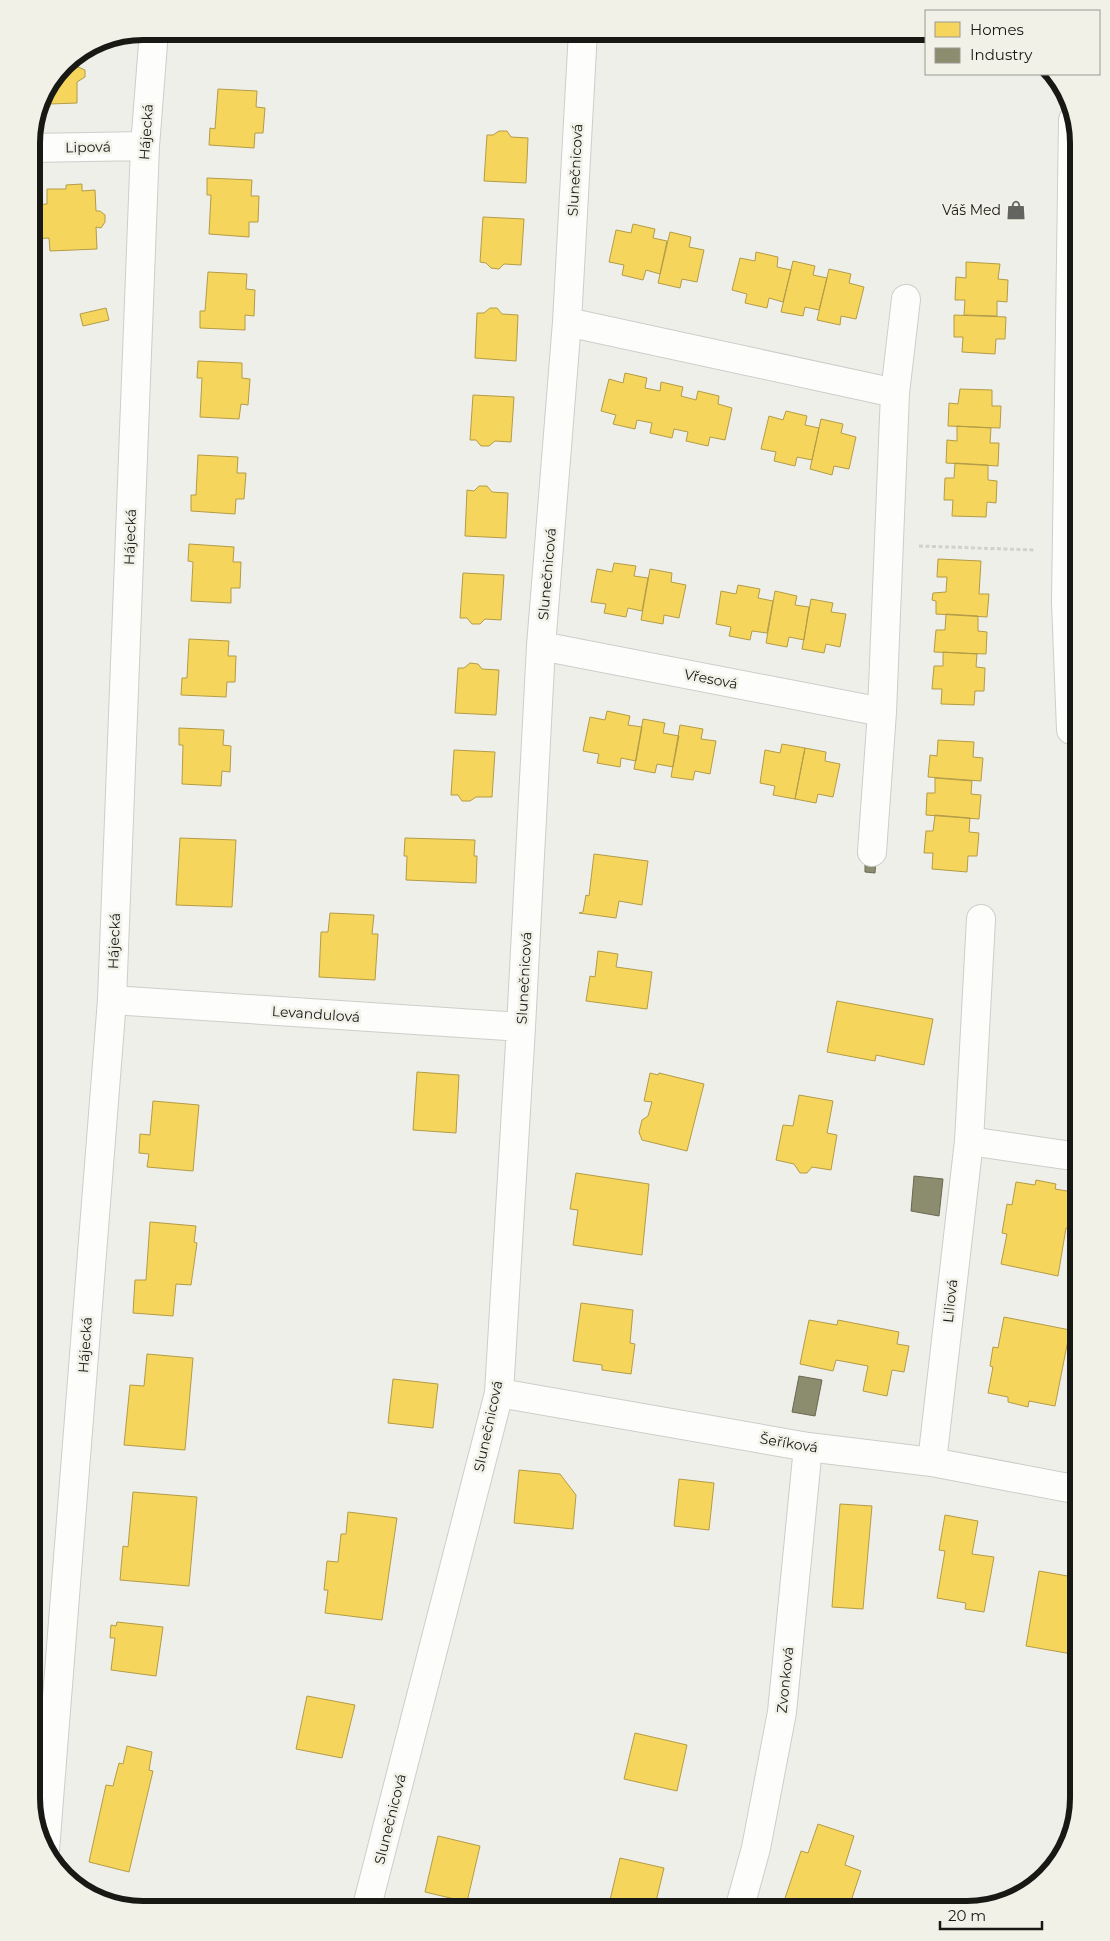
<svg xmlns="http://www.w3.org/2000/svg" width="1110" height="1941" viewBox="0 0 1110 1941" font-family="Montserrat,sans-serif">
  <style>
    .homes { fill: #f6d55c; stroke: #b39c47 }
    .industry { fill: #8c8c6e; stroke: #696953 }
    .lines { fill: none; stroke-linecap: round; stroke-linejoin: round }
    .street-casing { stroke: #cdcdc9; stroke-width: 30 }
    .path { stroke: #d1d1d0; stroke-width: 3; stroke-dasharray: 4 2.5; stroke-linecap: butt }
    .street { stroke: #fdfdfc; stroke-width: 28 }
    .labels { text-anchor: middle; dominant-baseline: central; stroke-width: 5; stroke-linejoin: round; paint-order: stroke }
    .street-label { font-size: 14px; fill: #181815; stroke: #f1f1e8 }
    .poi-label { font-size: 14px; fill: #181815; stroke: #f1f1e8; text-anchor: end }
    .rim { fill: none; stroke: #181815; stroke-width: 6 }
  </style>
  <rect width="100%" height="100%" fill="#efefea"/>
  <!-- homes -->
  <path class="homes" d="M245 31H265L264 36Z
    M76 56V66L85 70V77L77 82V103L50 104V107L39 108 43 94 64 64Z
    M218 89 257 91 256 107 265 108 263 133H255L254 148 209 145 210 128 215 129Z
    M499 131H507L511 137 528 138 526 183 484 181 487 135H493Z
    M207 178 252 180 251 196H259L258 222H249V237L209 234 211 195H207Z
    M82 184V191L95 190 96 211H100L105 215V222L101 228 96 227 97 249 50 251 49 238 31 239V205L47 204V189H66V185Z
    M483 217 524 219 521 265 504 264 499 269 491 268 486 263 480 262Z
    M633 224 655 229 653 238 667 241 660 274 646 270 643 280 622 275 624 265 609 262 616 230 631 233Z
    M670 232 691 237 689 247 704 250 697 282 682 279 680 288 658 283Z
    M756 252 778 257 777 267 791 270 783 302 769 298 767 308 745 303 747 294 732 290 740 258 755 261Z
    M793 261 815 266 813 275 827 278 819 310 805 307 803 316 781 312Z
    M966 262 1000 264 998 279 1008 280 1007 302 997 301V316L964 315 965 300H955L956 277 966 278Z
    M829 269 851 274 849 283 864 287 856 319 841 316 840 325 817 320Z
    M208 272 247 274 246 289 255 290 254 316 245 315V330L200 328V311H205Z
    M106 308 109 320 83 326 80 314Z
    M490 308H497L502 314 518 315 516 361 475 358 477 313H484Z
    M954 315 1006 317 1005 339H996L995 354 962 352 963 337H954Z
    M198 361 242 363V378L250 379 248 405 241 404 239 419 200 417 202 378H197Z
    M625 373 647 378 645 388 660 391 661 382 683 387 681 396 696 400 698 391 719 396 718 404 732 408 725 440 710 437 708 446 686 441 688 432 674 429 672 438 650 433 652 423 637 420 635 429 613 424 616 415 601 411 609 379 623 383Z
    M960 389 992 390V406H1001L1000 428 948 426 949 403 958 404Z
    M473 395 514 397 511 442 495 441 489 446H481L476 440H470Z
    M786 411 807 416 805 425 819 428 812 460 797 457 795 466 774 461 776 452 761 449 769 416 783 420Z
    M821 419 843 424 841 433 856 437 849 469 834 466 832 475 810 469Z
    M957 426 991 428 990 443H999L998 466 946 463 947 440 957 441Z
    M198 455 238 457 237 473H246L244 499H236L235 514 191 511V495H196Z
    M955 463 988 465V480L997 481 996 503 987 502 986 517 952 516 953 500H944L945 478H954Z
    M479 486H487L492 492 508 493 506 538 465 536 467 490 474 491Z
    M189 544 234 547 233 562H241L240 588H231V603L191 601 193 562 188 561Z
    M938 559 981 561 979 594H989L987 617 936 614V601L932 600 933 593 946 592 947 577H937Z
    M614 563 636 566 634 576 648 578 642 611 628 608 626 617 604 613 606 604 591 602 597 569 612 572Z
    M650 569 672 573 671 582 686 585 679 618 664 615 663 624 641 620Z
    M463 573 504 575 501 620 485 619 480 624H472L467 618H460Z
    M738 585 760 589 758 598 773 601 767 633 752 631 750 640 729 636 731 627 716 624 721 591 736 594Z
    M775 591 797 596 795 605 809 607 804 640 789 637 787 647 766 643Z
    M811 599 833 603 831 612 846 614 840 647 826 644 824 653 802 649Z
    M946 614 978 616V631L987 632 986 654 934 652 936 630H945Z
    M189 639 229 641 228 656H236L235 682H227L226 697 181 695 182 678H187Z
    M943 652 977 654 976 667 985 668 984 691H975L974 705 941 704 942 689H932L934 666H943Z
    M470 663 478 664 482 669 499 670 496 715 455 713 458 668H464Z
    M607 711 630 716 628 725 642 727 636 761 621 758 620 767 597 763 599 754 583 751 590 717 605 720Z
    M643 719 665 723 663 733 679 736 673 767 657 764 655 773 634 769Z
    M680 725 703 729 701 739 716 741 710 774 695 771 693 780 671 777Z
    M179 728 224 730 223 745 231 746 230 772 222 771 221 786 182 784 183 745H179Z
    M938 740 974 742 973 757 983 758 981 781 928 777 930 755 937 756Z
    M782 744 805 748 795 799 773 795 775 786 760 783 765 750 780 753Z
    M805 748 826 752 825 761 840 764 833 797 818 794 816 803 795 799Z
    M454 750 495 752 492 797H476L470 801H462L458 795H451Z
    M935 778 972 781 971 794 981 795 979 819 926 815 927 793H935Z
    M935 815 970 818 969 832 979 833 977 856H968L967 872 932 869 933 853H924L926 831H933Z
    M180 838 236 840 232 907 176 905Z
    M405 838 475 840 474 856H477L476 883 406 880 407 856H404Z
    M594 854 648 861 642 905 619 901 616 918 579 913 583 912 586 895 589 896Z
    M330 913 374 915 372 934H378L375 980 319 977 321 932H328Z
    M598 951 618 954 616 967 652 972 647 1009 586 1001 590 976 595 977Z
    M837 1001 933 1019 924 1065 876 1055 875 1061 827 1052Z
    M417 1072 459 1075 456 1133 413 1130Z
    M650 1073 658 1075 659 1073 704 1084 687 1151 642 1140 639 1132 642 1120 648 1116 652 1102 644 1101Z
    M799 1095 833 1101 827 1133 837 1135 831 1170 812 1167 807 1173H800L794 1164 776 1160 783 1125 793 1126Z
    M153 1101 199 1105 193 1171 147 1167 149 1154 139 1153 140 1134 150 1135Z
    M576 1173 649 1184 642 1255 573 1245 578 1210 570 1209Z
    M1036 1180 1056 1184 1055 1189 1079 1193V1231L1066 1228 1058 1276 1001 1264 1007 1234 1002 1233 1007 1204 1012 1205 1016 1182 1035 1185Z
    M150 1222 196 1226 194 1242 197 1243 191 1285 176 1284 173 1316 133 1313 135 1280H146Z
    M581 1303 633 1310 630 1343 635 1344 631 1374 602 1370V1365L573 1361Z
    M1004 1317 1070 1330 1055 1406 1029 1401 1028 1407 1008 1402V1397L988 1393 993 1367 990 1366 993 1347 998 1348Z
    M809 1320 837 1325 838 1320 899 1332 897 1344 909 1346 904 1372 892 1370 887 1396 863 1391 868 1366 836 1360 833 1371 800 1364Z
    M147 1354 193 1358 185 1450 124 1445 130 1385 144 1386Z
    M393 1379 438 1384 433 1428 388 1423Z
    M519 1470 560 1474 576 1495 573 1529 514 1523Z
    M679 1479 714 1483 709 1530 674 1526Z
    M133 1492 197 1497 189 1586 120 1580 123 1546 128 1547Z
    M840 1504 872 1506 863 1609 832 1607Z
    M348 1512 397 1518 382 1620 325 1613 328 1590H324L327 1561 338 1562 341 1534H346Z
    M945 1515 978 1521 972 1554 994 1557 984 1612 965 1609 966 1603 937 1598 945 1551 939 1550Z
    M1039 1571 1079 1578V1613L1072 1654 1026 1646Z
    M117 1622 163 1627 156 1676 111 1670 115 1638H110L111 1625 116 1626Z
    M307 1696 355 1705 342 1758 296 1749Z
    M635 1733 687 1745 677 1791 624 1779Z
    M127 1746 152 1752 149 1770 153 1771 129 1872 89 1862 106 1785 113 1786 119 1763 123 1764Z
    M818 1824 854 1836 845 1865 861 1871 848 1910H811L784 1901 801 1851 808 1853Z
    M438 1836 480 1846 467 1902 425 1892Z
    M620 1858 664 1868 654 1910H634L609 1904Z"/>
  <!-- industry -->
  <path class="industry" d="M865 856 876 858 875 873 865 872Z
    M914 1176 943 1179 939 1216 911 1211Z
    M799 1376 822 1380 815 1416 792 1412Z"/>
  <g class="lines">
    <defs>
      <path id="street" d="M1073 120 1066 602 1071 730 1079 732
        M31 148 145 146
        M567 322 895 393
        M541 646 882 712
        M872 852 882 712 895 393 906 299
        M112 1000 521 1027
        M969 1141 1079 1157
        M499 1393 808 1447 932 1462 1079 1490
        M932 1462 969 1141 981 919
        M45 1850 112 1000 145 146 154 31
        M366 1910 499 1393 521 1027 541 646 567 322 583 31
        M739 1910 756 1848 782 1712 808 1447"/>
    </defs>
    <!-- street casing -->
    <use href="#street" class="street-casing"/>
    <!-- path -->
    <path class="path" d="M919 546 1035 550"/>
    <!-- street -->
    <use href="#street" class="street"/>
  </g>
  <!-- icons -->
  <defs>
    <symbol id="shop-bare" viewBox="-9 -9 18 18"><path d="M-5-2.5h2.3a2.7 3.5 0 0 1 5.4 0H5L5.5 6h-11ZM-1.5-2.5h3a1.5 2.3 0 0 0-3 0Z" fill="#636360" stroke="#f1f1e8" stroke-width="2.5" paint-order="stroke"/></symbol>
  </defs>
  <g fill-rule="evenodd">
    <use href="#shop-bare" x="1002" y="196" width="28" height="28"/>
  </g>
  <g class="labels">
    <!-- street labels -->
    <g class="street-label">
      <text transform="translate(146 132) rotate(-86)">Hájecká</text>
      <text transform="translate(88 147) rotate(-1)">Lipová</text>
      <text transform="translate(575 170) rotate(-87)">Slunečnicová</text>
      <text transform="translate(130 537) rotate(-88)">Hájecká</text>
      <text transform="translate(547 574) rotate(-85)">Slunečnicová</text>
      <text transform="translate(711 679) rotate(11)">Vřesová</text>
      <text transform="translate(114 941) rotate(-88)">Hájecká</text>
      <text transform="translate(524 978) rotate(-87)">Slunečnicová</text>
      <text transform="translate(316 1014) rotate(4)">Levandulová</text>
      <text transform="translate(950 1301) rotate(-84)">Liliová</text>
      <text transform="translate(85 1345) rotate(-86)">Hájecká</text>
      <text transform="translate(488 1426) rotate(-78)">Slunečnicová</text>
      <text transform="translate(789 1443) rotate(9)">Šeříková</text>
      <text transform="translate(785 1680) rotate(-84)">Zvonková</text>
      <text transform="translate(390 1819) rotate(-76)">Slunečnicová</text>
    </g>
    <!-- poi labels -->
    <g class="poi-label">
      <text x="1001" y="210">Váš Med</text>
    </g>
  </g>
  <!-- crop -->
  <path d="M0 0H1110V1941H0ZM143 40H967A103 103 0 0 1 1070 143V1798A103 103 0 0 1 967 1901H143A103 103 0 0 1 40 1798V143A103 103 0 0 1 143 40Z" fill="#f1f1e8" fill-rule="evenodd"/>
  <path class="rim" d="M143 40H967A103 103 0 0 1 1070 143V1798A103 103 0 0 1 967 1901H143A103 103 0 0 1 40 1798V143A103 103 0 0 1 143 40Z"/>
  <!-- legend -->
  <rect x="925" y="10" width="175" height="65" fill="#f1f1e8" stroke="#9a9a94"/>
  <rect x="935" y="22" width="25" height="15" fill="#f6d55c" stroke="#9a9a94"/>
  <text x="970" y="35" font-size="15" fill="#181815">Homes</text>
  <rect x="935" y="48" width="25" height="15" fill="#8c8c6e" stroke="#9a9a94"/>
  <text x="970" y="60" font-size="15" fill="#181815">Industry</text>
  <!-- scale -->
  <path d="M940 1921v8h102v-8" fill="none" stroke="#181815" stroke-width="2.5"/>
  <text x="948" y="1921" font-size="15" fill="#181815" stroke="#f1f1e8" stroke-width="4" paint-order="stroke">20 m</text>
</svg>
